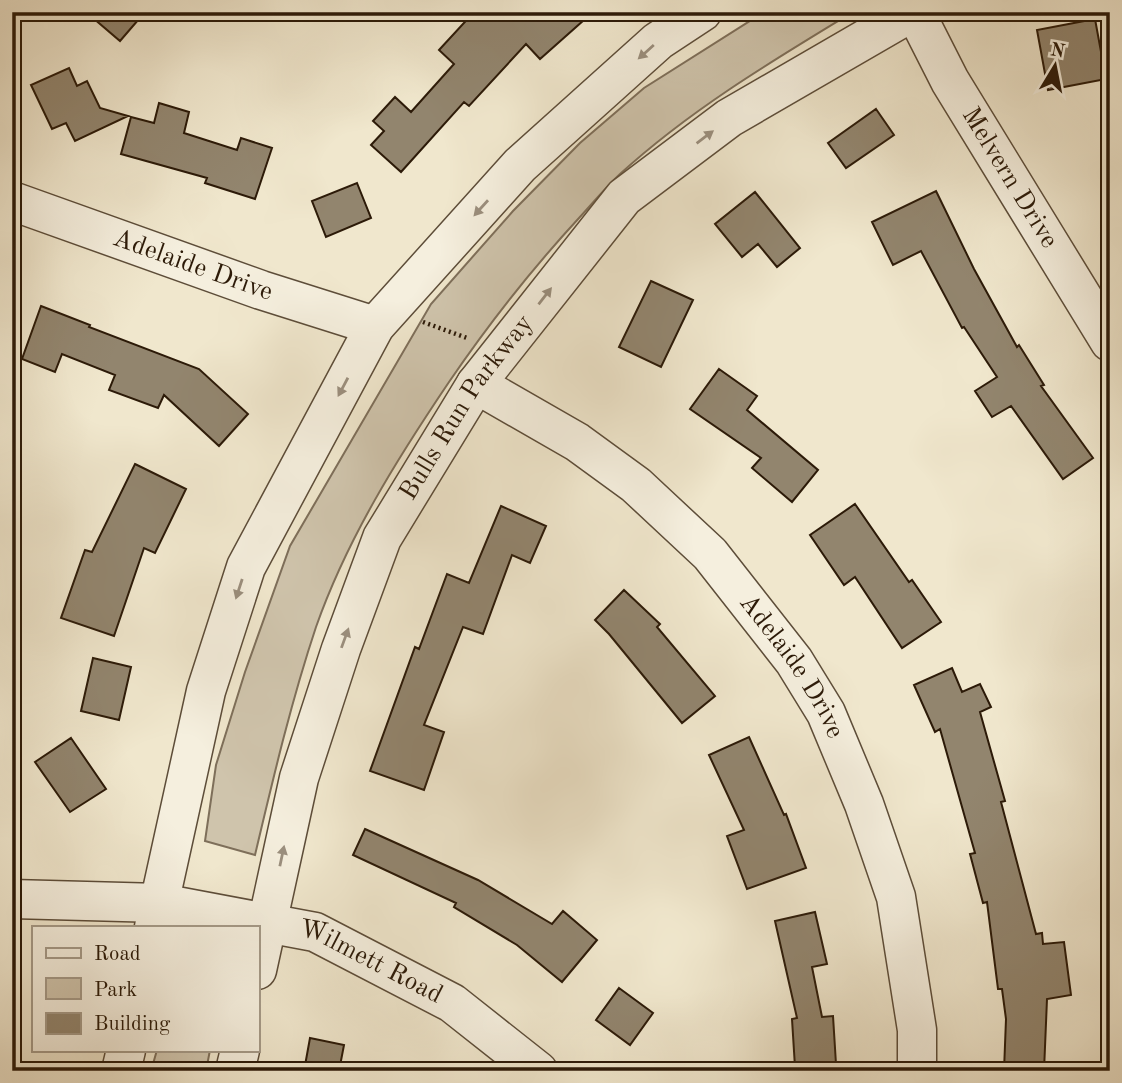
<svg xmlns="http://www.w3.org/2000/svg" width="1122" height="1083" viewBox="0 0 1122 1083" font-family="'Old Standard TT',serif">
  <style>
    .green { fill: #cfc4ac; stroke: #7e6f5a; stroke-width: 2 }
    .building { fill: #92856e; stroke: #2c1a08; stroke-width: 2 }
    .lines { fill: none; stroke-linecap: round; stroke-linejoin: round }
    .minor-casing { stroke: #5d4d39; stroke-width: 41 }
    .path { stroke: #2c1a08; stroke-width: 4.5; stroke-dasharray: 2 3.5; stroke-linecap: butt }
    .minor { stroke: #f5efde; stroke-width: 38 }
    .oneway { fill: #9b8f7e }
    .labels { text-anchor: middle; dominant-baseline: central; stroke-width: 7; stroke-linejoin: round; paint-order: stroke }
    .street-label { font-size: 26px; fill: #2c1a08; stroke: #f5efde }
  </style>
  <rect width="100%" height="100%" fill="#f0e7cd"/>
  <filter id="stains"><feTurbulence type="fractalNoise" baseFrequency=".00286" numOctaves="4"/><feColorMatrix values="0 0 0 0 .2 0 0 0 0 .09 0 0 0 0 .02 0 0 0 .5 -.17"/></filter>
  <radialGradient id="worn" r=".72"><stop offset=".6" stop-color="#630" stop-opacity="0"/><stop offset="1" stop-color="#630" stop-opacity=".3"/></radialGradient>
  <!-- green -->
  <path class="green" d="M764 12H853C772 61 690 110 620 174 605 188 593 203 579 218 530 271 490 322 449 382 397 459 347 539 316 627 291 702 273 779 255 855L205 841 216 765 245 672 290 546 431 304 513 211 580 143 644 88Z
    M157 1050H210L206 1071H151Z"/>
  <!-- building -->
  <path class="building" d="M86 12H145L120 41Z
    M474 12H593L540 59 526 44 469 106 464 102 401 172 371 145 384 131 373 121 395 97 411 112 454 64 439 50Z
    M1095 19 1106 79 1048 90 1037 30Z
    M69 68 77 86 87 81 100 108 128 116 75 141 66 123 52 129 31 85Z
    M159 103 189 112 184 133 237 150 241 138 272 148 255 199 205 183 207 178 121 154 131 117 154 123Z
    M876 109 894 135 846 168 828 143Z
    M357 183 371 218 326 237 312 201Z
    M936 191 974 269 1017 347 1019 345 1044 385 1041 386 1093 458 1063 479 1011 406 992 417 975 391 997 377 964 327 962 328 921 251 893 265 872 222Z
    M755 192 800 248 777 267 758 244 742 257 715 224Z
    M651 281 693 300 661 367 619 347Z
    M41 306 90 325 89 327 199 369 248 414 219 446 164 395 158 408 109 390 115 375 62 354 55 372 22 359Z
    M719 369 757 396 747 410 818 470 792 502 752 468 761 458 690 409Z
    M135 464 186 489 155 553 144 548 114 636 61 618 85 550 92 552Z
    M855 504 909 582 912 580 941 622 902 648 855 577 844 585 810 535Z
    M501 506 546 526 530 563 512 555 483 634 463 627 424 725 444 732 424 790 370 771 415 647 419 649 447 574 469 583Z
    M624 590 660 624 657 627 715 696 682 723 609 634 595 620Z
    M93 658 131 667 119 720 81 711Z
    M952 668 962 692 980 684 991 707 980 712 1005 801 1001 802 1036 934 1042 933 1043 944 1064 942 1071 995 1047 999 1044 1071H1004L1006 1019 1002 989H998L987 902 983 903 970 854 975 853 940 729 935 732 914 685Z
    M749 737 784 815 786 814 806 868 747 889 727 836 744 830 709 755Z
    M71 738 106 789 70 812 35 762Z
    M365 829 478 880 552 924 563 911 597 940 562 982 517 945 454 907 456 903 353 855Z
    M815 912 827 964 812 967 822 1017 833 1016 836 1064 795 1067 792 1019 797 1018 775 921Z
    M619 988 653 1013 630 1045 596 1020Z
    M310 1038 344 1045 339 1071H304Z"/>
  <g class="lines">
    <defs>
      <g id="minor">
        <path id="s1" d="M915 12 950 81 1110 342"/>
        <path id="s2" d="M12 201 261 290 375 326"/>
        <path id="s3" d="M476 384 577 442 636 485 710 554 794 661 826 713 864 804 896 897 917 1030V1071"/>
        <path id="s4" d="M12 899 160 903 315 932 452 1003 538 1071"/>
        <path d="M154 927 206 691 246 567 375 326 520 165 658 41 702 12"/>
        <path id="s5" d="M257 970 299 778 341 649 382 538 476 384 624 197 729 118 912 12"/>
        <path d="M121 1071 126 1050"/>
        <path d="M235 1071 240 1050"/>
      </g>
    </defs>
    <!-- minor casing -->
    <use href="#minor" class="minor-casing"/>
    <!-- path -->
    <path class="path" d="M423 322 467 338"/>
    <!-- minor -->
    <use href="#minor" class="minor"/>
  </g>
  <!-- one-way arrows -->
  <defs><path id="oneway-solid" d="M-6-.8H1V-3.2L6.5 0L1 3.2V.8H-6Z" transform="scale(1.75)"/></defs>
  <g class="oneway">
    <use href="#oneway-solid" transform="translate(646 52) rotate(138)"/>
    <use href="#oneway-solid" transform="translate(705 137) rotate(-37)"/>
    <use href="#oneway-solid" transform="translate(481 208) rotate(132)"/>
    <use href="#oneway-solid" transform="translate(545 296) rotate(-52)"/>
    <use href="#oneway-solid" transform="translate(343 387) rotate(118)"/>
    <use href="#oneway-solid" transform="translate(239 589) rotate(108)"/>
    <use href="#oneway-solid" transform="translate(345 638) rotate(-70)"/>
    <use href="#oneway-solid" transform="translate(282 856) rotate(-78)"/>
  </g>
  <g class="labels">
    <!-- street labels -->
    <g class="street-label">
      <text stroke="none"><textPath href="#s1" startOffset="191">Melvern Drive</textPath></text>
      <text stroke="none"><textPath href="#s2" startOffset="192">Adelaide Drive</textPath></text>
      <text stroke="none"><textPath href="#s5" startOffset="606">Bulls Run Parkway</textPath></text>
      <text stroke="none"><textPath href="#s3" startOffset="430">Adelaide Drive</textPath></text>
      <text stroke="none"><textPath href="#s4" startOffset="369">Wilmett Road</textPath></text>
    </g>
  </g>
  <!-- margin -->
  <rect width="1122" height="1083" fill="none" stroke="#f0e7cd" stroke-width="42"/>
  <rect x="14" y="14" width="1094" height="1055" fill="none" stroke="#2c1a08" stroke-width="3.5"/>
  <rect x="21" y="21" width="1080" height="1041" fill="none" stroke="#2c1a08" stroke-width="2"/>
  <!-- legend -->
  <rect x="32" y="926" width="228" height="126" fill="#f5efde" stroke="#a59a88" stroke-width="2"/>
  <rect x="46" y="948" width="35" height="10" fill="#f5efde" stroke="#a59a88" stroke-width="2"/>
  <text x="94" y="960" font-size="21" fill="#2c1a08">Road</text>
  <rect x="46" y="978" width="35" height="21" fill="#cfc4ac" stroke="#a59a88" stroke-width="2"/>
  <text x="94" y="996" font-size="21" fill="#2c1a08">Park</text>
  <rect x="46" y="1013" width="35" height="21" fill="#92856e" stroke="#a59a88" stroke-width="2"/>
  <text x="94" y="1030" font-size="21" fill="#2c1a08">Building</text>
  <!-- north arrow -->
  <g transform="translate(1055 66) rotate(10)" stroke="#f5efde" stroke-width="5" paint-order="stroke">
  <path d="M0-5L12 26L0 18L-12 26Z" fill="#2c1a08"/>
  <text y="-10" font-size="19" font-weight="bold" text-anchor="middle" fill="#2c1a08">N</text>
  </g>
  <rect width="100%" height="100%" filter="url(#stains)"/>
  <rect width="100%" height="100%" fill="url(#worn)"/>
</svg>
